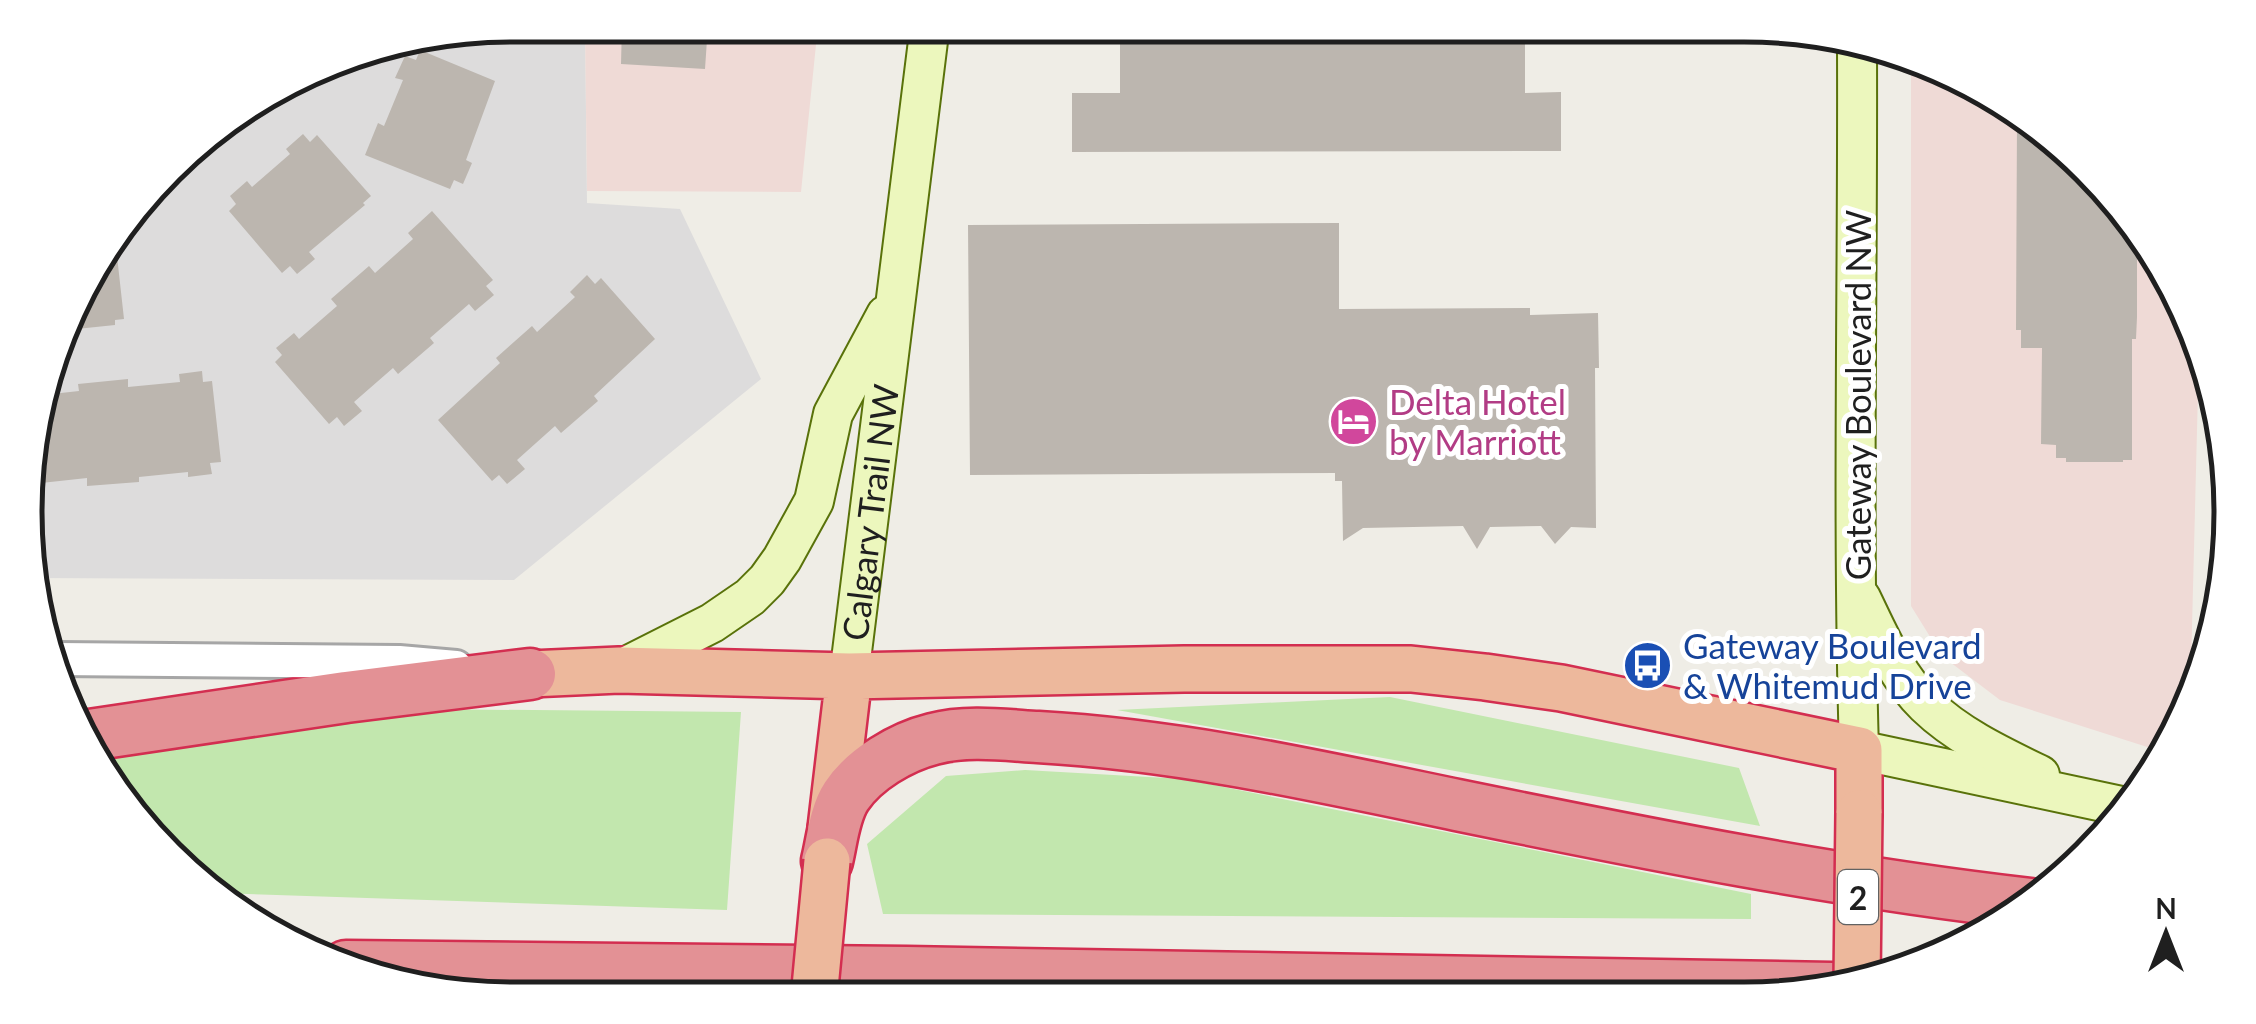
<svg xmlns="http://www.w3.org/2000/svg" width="2256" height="1024" viewBox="0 0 2256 1024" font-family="Lato,sans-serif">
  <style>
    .residential { fill: #dddcdc }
    .commercial { fill: #efdad6 }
    .grass { fill: #c2e7ae }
    .building { fill: #bcb6af }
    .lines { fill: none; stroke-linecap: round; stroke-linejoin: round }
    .tertiary-casing { stroke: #a6a6a6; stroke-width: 38 }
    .secondary-casing { stroke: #59720a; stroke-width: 42 }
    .trunk-casing { stroke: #d32e50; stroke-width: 50 }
    .motorway-casing { stroke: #d32e50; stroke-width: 55 }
    .tertiary { stroke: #fff; stroke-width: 32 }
    .secondary { stroke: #ecf7bd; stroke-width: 38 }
    .trunk { stroke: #edb89c; stroke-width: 45 }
    .motorway { stroke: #e39195; stroke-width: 50 }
    .trunk-bridge-casing { stroke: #d32e50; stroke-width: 50; stroke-linecap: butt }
    .trunk-bridge { stroke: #edb89c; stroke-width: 45 }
    .labels { text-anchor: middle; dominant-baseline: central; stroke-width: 10; stroke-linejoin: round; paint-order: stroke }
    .shield { fill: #fff; stroke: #626262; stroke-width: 2.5 }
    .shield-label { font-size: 32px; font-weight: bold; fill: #1f1f1f }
    .street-label { font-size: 35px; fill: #1f1f1f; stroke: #fff }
    .hotel-label { font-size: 35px; fill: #b23c85; stroke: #fff; text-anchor: start }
    .transit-label { font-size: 35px; fill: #164399; stroke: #fff; text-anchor: start }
    .rim { fill: none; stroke: #1f1f1f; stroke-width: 5 }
  </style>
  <rect width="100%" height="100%" fill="#efede6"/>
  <!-- residential -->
  <path class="residential" d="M512 25H585L587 203 680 209 761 379 514 580 30 578 34 418 91 268 191 145 355 51Z"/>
  <!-- commercial -->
  <path class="commercial" d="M585 25H818L801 192 587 191Z
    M1911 58 1930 62 2088 167 2194 325 2199 352 2190 706 2163 752 2000 700 1942 656 1911 606Z"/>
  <!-- grass -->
  <path class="grass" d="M1390 697 1739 768 1760 826 1117 710Z
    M413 709 741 712 727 910 215 893 191 879 90 755Z
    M1025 770 1184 779 1751 894V919L883 914 867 844 946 776Z"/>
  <!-- building -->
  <path class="building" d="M622 25H708L705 69 621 64Z
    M1120 25H1525V93L1561 92V151L1072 152V93H1120Z
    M420 50 495 81 466 160 472 163 463 184 454 180 450 189 365 155 378 123 384 126 403 80 395 78 405 56 416 60Z
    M2017 120 2088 167 2137 240V317L2136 339H2132V460H2123V462H2066V458H2056V445L2041 444 2042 348H2021V330H2016Z
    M303 134 310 142 317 135 371 196 363 203 365 205 309 252 315 259 297 274 290 266 282 273 229 211 236 204 230 196 247 181 252 187 290 154 286 149Z
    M432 211 493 280 486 286 494 295 475 311 469 304 430 338 434 343 398 374 393 368 354 402 362 411 344 426 337 417 329 424 275 362 282 355 276 348 294 333 299 339 337 306 331 299 369 266 375 273 413 239 408 233Z
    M1339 223V309L1530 308V315L1598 313 1599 368H1595L1596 528 1571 527 1555 544 1541 526 1490 527 1477 549 1463 526 1363 528 1343 541 1342 481H1335V473L970 475 968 225Z
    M115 238 124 319 115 320V325L67 330 91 268Z
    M587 275 595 284 601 278 655 339 594 396 598 401 561 433 555 426 517 460 525 469 507 484 499 475 492 481 438 420 500 363 496 358 532 326 537 332 575 297 570 292Z
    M202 371 203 382 212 381 221 462 210 463 212 474 188 477V472L139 477V482L87 486V478L32 484 34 418 43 395 79 391 78 384 128 379V387L180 382 179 374Z"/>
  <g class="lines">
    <defs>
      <path id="tertiary" d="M57 659 399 662 456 667"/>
      <g id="secondary">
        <path d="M1857 47C1858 282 1852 516 1859 750L2131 808"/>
        <path d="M1861 598C1879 635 1896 676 1926 705 1958 736 2001 756 2040 775"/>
        <path d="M619 670 712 623 750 597 767 580 782 559 814 501 833 414 886 315"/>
        <path id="s1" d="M849 676 930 25"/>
      </g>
      <path id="trunk" d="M530 674 619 670 849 676 1184 669H1411L1485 677 1561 688 1859 750V813
        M831 828 849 676"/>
      <path id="motorway" d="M83 736 346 697 530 674
        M827 861C832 841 834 814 846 796 864 769 901 747 933 739 967 730 1004 735 1038 737 1180 745 1318 776 1457 805 1647 844 1838 882 2031 904
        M346 966 907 972 1832 988"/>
    </defs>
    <!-- tertiary casing -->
    <use href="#tertiary" class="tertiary-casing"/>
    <!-- secondary casing -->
    <use href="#secondary" class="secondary-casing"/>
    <!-- trunk casing -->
    <use href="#trunk" class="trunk-casing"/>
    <!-- motorway casing -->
    <use href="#motorway" class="motorway-casing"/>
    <!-- tertiary -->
    <use href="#tertiary" class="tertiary"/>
    <!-- secondary -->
    <use href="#secondary" class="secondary"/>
    <!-- trunk -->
    <use href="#trunk" class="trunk"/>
    <!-- motorway -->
    <use href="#motorway" class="motorway"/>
    <defs>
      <path id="trunk-bridge" d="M1857 982 1859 813
        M814 998 827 861"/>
    </defs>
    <!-- trunk-bridge casing -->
    <use href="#trunk-bridge" class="trunk-bridge-casing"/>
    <!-- trunk-bridge -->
    <use href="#trunk-bridge" class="trunk-bridge"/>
  </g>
  <!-- icons -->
  <defs>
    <symbol id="hotel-disc" viewBox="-11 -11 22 22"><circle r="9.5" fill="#d1479c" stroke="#fff"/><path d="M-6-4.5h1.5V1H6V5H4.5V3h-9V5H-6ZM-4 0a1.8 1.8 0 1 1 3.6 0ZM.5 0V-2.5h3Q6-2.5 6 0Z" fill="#fff"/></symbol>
    <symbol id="bus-disc" viewBox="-11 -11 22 22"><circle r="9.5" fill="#1a4fb4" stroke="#fff"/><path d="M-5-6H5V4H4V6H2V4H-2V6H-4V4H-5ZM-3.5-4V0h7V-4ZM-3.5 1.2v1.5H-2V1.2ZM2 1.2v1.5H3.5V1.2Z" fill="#fff"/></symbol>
  </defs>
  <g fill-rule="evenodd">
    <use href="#hotel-disc" x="1326" y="394" width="55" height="55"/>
    <use href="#bus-disc" x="1620" y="638" width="55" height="55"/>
  </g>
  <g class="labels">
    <!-- shield labels -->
    <rect class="shield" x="1838" y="870" width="40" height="54" rx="8"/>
    <g class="shield-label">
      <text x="1858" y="897">2</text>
    </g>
    <!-- street labels -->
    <g class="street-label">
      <text transform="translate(1857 395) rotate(-90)">Gateway Boulevard NW</text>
      <text stroke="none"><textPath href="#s1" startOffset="165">Calgary Trail NW</textPath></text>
    </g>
    <!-- hotel labels -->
    <g class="hotel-label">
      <text x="1389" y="401">Delta Hotel<tspan x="1389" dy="40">by Marriott</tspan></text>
    </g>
    <!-- transit labels -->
    <g class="transit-label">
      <text x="1683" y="645">Gateway Boulevard<tspan x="1683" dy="40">&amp; Whitemud Drive</tspan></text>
    </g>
  </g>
  <!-- crop -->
  <path d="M0 0H2256V1024H0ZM512 42H1744A470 470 0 0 1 2214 512V512A470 470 0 0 1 1744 982H512A470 470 0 0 1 42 512V512A470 470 0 0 1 512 42Z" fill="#fff" fill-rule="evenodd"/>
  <path class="rim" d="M512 42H1744A470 470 0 0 1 2214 512V512A470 470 0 0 1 1744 982H512A470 470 0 0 1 42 512V512A470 470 0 0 1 512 42Z"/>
  <!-- north arrow -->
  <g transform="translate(2166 934)" stroke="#ffffff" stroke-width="8" paint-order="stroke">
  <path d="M0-8L18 38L0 25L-18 38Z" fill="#1f1f1f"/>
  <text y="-15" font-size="28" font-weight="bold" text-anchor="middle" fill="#1f1f1f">N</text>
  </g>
</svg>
